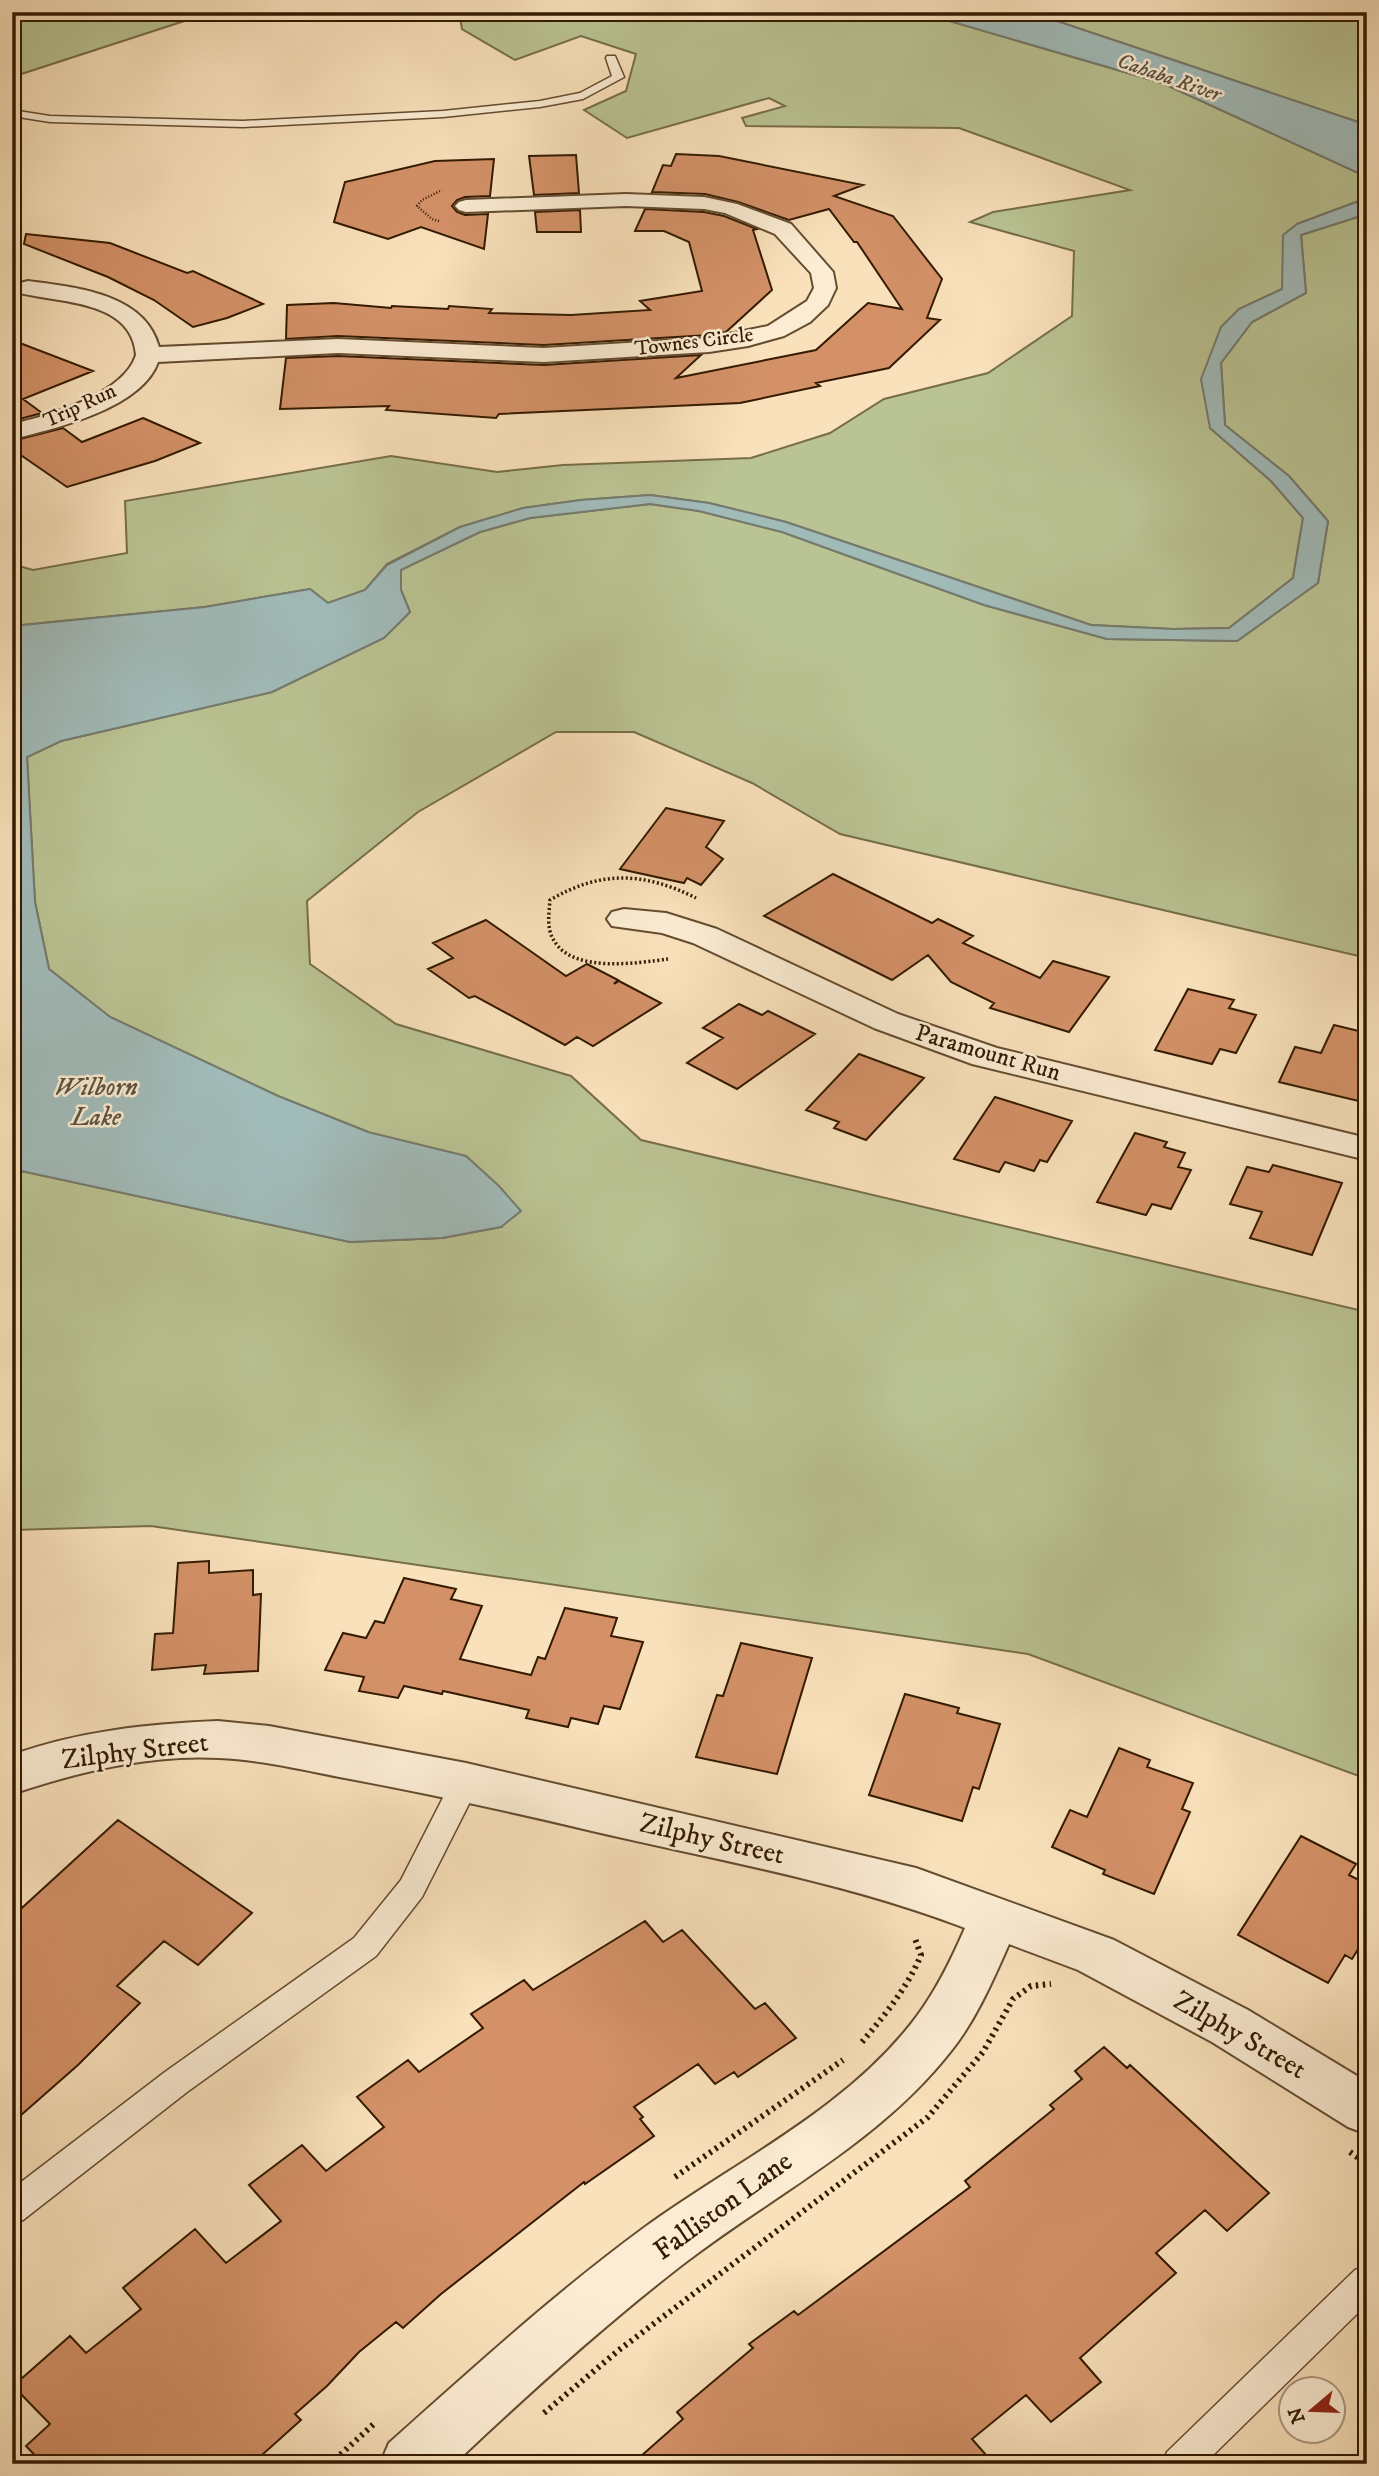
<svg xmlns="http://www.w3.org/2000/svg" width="1379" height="2476" viewBox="0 0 1379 2476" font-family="'IM FELL DW Pica',serif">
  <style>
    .green { fill: #bac393; stroke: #766e4a; stroke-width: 2 }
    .water { fill: #a1bbb9; stroke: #757b6f; stroke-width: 2 }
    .building { fill: #d49168; stroke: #331a00; stroke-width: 2 }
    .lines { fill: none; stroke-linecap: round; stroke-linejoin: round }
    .lane-casing { stroke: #644c2f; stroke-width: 3 }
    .street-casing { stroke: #644c2f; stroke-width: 4 }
    .path-far2 { stroke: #331a00; stroke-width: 2.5; stroke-dasharray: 1 2; stroke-linecap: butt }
    .path-far1 { stroke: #331a00; stroke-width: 3.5; stroke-dasharray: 2 2.5; stroke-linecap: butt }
    .path { stroke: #331a00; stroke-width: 6; stroke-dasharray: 2.5 4.5; stroke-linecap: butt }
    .lane { fill: #fbecd3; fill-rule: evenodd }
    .street { fill: #fbecd3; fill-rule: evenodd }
    .labels { text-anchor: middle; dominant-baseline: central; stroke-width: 5; stroke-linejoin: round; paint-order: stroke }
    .far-water-label { font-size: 21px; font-style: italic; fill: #5a5241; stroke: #fbecd3 }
    .far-street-label { font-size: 21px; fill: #331a00; stroke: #fbecd3 }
    .street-label { font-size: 24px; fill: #331a00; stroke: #fbecd3 }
    .water-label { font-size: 26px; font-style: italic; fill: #5a5241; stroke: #fbecd3 }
    .near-street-label { font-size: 28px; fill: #331a00; stroke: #fbecd3 }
  </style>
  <rect width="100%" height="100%" fill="#f9e1bb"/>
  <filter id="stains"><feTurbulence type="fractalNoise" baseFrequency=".00286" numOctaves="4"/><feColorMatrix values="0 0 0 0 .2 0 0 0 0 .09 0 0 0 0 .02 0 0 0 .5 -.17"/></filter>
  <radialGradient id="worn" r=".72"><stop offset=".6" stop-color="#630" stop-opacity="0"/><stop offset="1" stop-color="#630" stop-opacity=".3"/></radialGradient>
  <!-- green -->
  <path class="green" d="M12 12H212L12 77Z
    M459 12H919L1162 83 1367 177V198L1297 224 1282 289 1239 309 1221 327 1210 428 1271 481 1303 518 1293 578 1229 628 1173 629 1091 625 786 522 709 503 650 495 581 500 523 508 460 527 387 564 365 590 328 603 310 589 205 607 12 626V564L33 570 127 553 125 501 391 456 497 472 563 465 751 458 830 433 884 399 988 373 1072 316 1074 251 970 222 993 212 1130 190 959 128 746 126 742 118 785 106 769 98 627 138 584 110 626 91 636 54 581 36 515 60 462 29Z
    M1030 12H1367V125Z
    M1367 214V958L840 834 752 783 634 732H556L418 812 307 901 310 964 396 1024 571 1076 641 1140 1367 1312V1779L1028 1654 151 1526 12 1530V1169L350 1242 442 1238 501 1227 368 1132 278 1096 110 1017 49 969 35 902 27 757 61 741 272 692 384 638 410 612 401 590 400 570 480 532 530 518 650 504 699 511 782 532 984 605 1107 639 1237 641 1318 583 1328 521 1289 476 1225 425 1221 363 1252 322 1306 293 1301 235Z"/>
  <!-- water -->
  <path class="water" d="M919 12H1030L1367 125V177L1162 83Z
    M1367 198V214L1301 235 1306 293 1252 322 1221 363 1225 425 1289 476 1328 521 1318 583 1237 641 1107 639 984 605 782 532 699 511 650 504 530 518 480 532 401 570V590L410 612 384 638 272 692 61 741 27 757 35 902 49 969 110 1017 278 1096 368 1132 466 1156 499 1186 521 1211 501 1227 442 1238 350 1242 12 1169V626L205 607 310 589 328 603 365 590 387 565 460 527 523 508 581 500 650 495 709 503 786 522 1091 625 1173 629 1229 628 1293 578 1303 518 1271 481 1210 428 1201 379 1221 327 1239 309 1282 289 1283 235 1297 224Z"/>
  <!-- building -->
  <path class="building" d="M676 154 719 156 863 185 834 196 893 216 942 279 927 318 940 320 889 368 816 383 820 386 740 403 499 414 496 418 386 410 389 406 280 409 286 358 338 356 544 365 701 355 676 378 816 350 868 303 902 309 857 242H854L829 209 789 220 738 202 705 194 652 192 663 165 671 166Z
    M576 155 579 193 534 195 529 156Z
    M494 159 490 196 465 197 457 200 452 206 457 212 465 215 488 214 484 249 421 227 388 239 334 222 345 182 435 161Z
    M645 209 704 212 724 216 757 229 753 230 772 290 726 332 709 335 544 345 338 336 286 339 287 305 334 303 391 308 392 306 448 309 449 306 492 309 489 313 571 315 650 310 640 301 702 291 689 242 664 231H635Z
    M580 210 581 232H537L535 212Z
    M26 234 110 243 187 273 193 271 263 304 227 318 193 327 154 300 108 277 24 244Z
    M12 340 93 371 23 399 42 413 12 421Z
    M143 418 200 443 155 461 67 487 12 449V441L63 428 82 442Z
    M666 808 724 821 706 847 723 859 701 885 687 878 684 883 620 869Z
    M833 874 932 923 938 919 973 936 963 943 1040 978 1053 961 1109 977 1069 1032 990 1008 994 1003 951 982 928 955 892 980 764 916Z
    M486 920 566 976 587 964 618 980 614 984 619 981 661 1003 593 1046 577 1037 565 1045 475 996 469 998 428 969 453 958 433 943Z
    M1188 989 1234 1000 1229 1008 1256 1015 1236 1053 1220 1049 1212 1064 1155 1050Z
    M739 1004 762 1015 768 1011 815 1034 737 1089 687 1063 723 1038 703 1028Z
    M1334 1025 1367 1033V1103L1279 1082 1295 1047 1321 1053Z
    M859 1054 924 1078 866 1140 834 1128 839 1122 806 1110Z
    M995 1097 1072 1121 1047 1162 1040 1160 1034 1171 1005 1162 999 1172 954 1159Z
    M1135 1133 1167 1142 1164 1147 1185 1153 1178 1167 1191 1170 1171 1209 1152 1204 1146 1215 1097 1202Z
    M1273 1165 1342 1183 1312 1255 1250 1238 1262 1212 1230 1204 1247 1167 1269 1172Z
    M209 1561V1573L253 1570V1595L261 1594 258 1671 204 1674 206 1665 152 1670 155 1634 173 1633 178 1563Z
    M404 1578 456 1589 451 1599 482 1606 460 1659 531 1675 538 1657 545 1659 565 1608 617 1618 611 1636 643 1642 620 1709 604 1706 598 1724 571 1718 568 1727 526 1718 529 1710 443 1691 442 1694 404 1686 398 1698 359 1691 364 1677 325 1670 343 1633 366 1638 375 1621 384 1623Z
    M741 1643 812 1658 777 1774 696 1757 717 1695 723 1696Z
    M905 1694 959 1708 957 1713 1000 1724 979 1789 973 1787 962 1821 869 1795Z
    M1119 1748 1150 1760 1147 1767 1193 1783 1182 1809 1190 1812 1154 1894 1103 1874 1105 1870 1052 1847 1070 1810 1087 1817Z
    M118 1820 252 1913 198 1965 164 1941 117 1986 140 2003 78 2065 12 2123V1917Z
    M1301 1836 1356 1864 1349 1875 1367 1884V1935L1352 1959 1345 1955 1328 1983 1238 1935Z
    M645 1921 663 1942 682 1930 755 2009 765 2003 796 2038 738 2077 734 2072 715 2084 698 2064 634 2107 643 2117 640 2119 654 2136 585 2184 584 2182 441 2294 403 2328 396 2322 359 2352 327 2386 295 2414 301 2420 252 2464H43L26 2446 50 2424 13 2386 70 2336 86 2353 141 2309 123 2288 195 2229 226 2263 281 2221 249 2185 302 2145 326 2171 384 2127 357 2097 408 2060 419 2072 483 2028 471 2014 524 1980 533 1990Z
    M1104 2047 1127 2068 1130 2065 1269 2193 1227 2231 1205 2210 1156 2253 1176 2273 1080 2358 1101 2382 1051 2422 1026 2395 972 2439 994 2464H632L683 2419 677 2412 753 2348 749 2344 794 2311 798 2315 970 2187 965 2181 1054 2109 1050 2105 1082 2079 1075 2071Z"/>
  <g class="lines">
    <defs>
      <path id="lane" d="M607 56H615L624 77 583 99 540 107 443 117 243 127 50 122 12 116V110L50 116 243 121 443 111 540 101 580 93 612 76 606 58Z
        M466 1771 476 1774 480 1782 422 1897 376 1956 187 2092 23 2220 12 2224V2189L165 2072 354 1938 401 1880 449 1786 456 1774Z
        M1367 2266V2304L1204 2464H1162L1167 2452 1355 2270Z"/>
      <path id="street" d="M626 194 704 197 737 204 791 224 833 272 836 288 828 305 810 322 784 336 748 346 709 352 544 362 338 353 158 362C142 408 55 429 12 439V424C49 416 124 394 136 355 132 300 60 303 20 293L17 288 20 283 28 281C74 287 145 293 159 347L338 339 544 348 709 338 768 326 807 301 814 288 811 273 775 234 725 213 704 209 626 206 466 212 459 210 455 206 459 202 466 200Z
        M624 909 666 913 717 929 898 1014 997 1048 1367 1138V1160L972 1064 874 1028 693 943 662 933 612 926 607 919 612 912Z
        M218 1721 269 1726 466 1763 916 1868 1114 1940 1248 2010 1367 2082V2134L1348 2127 1212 2042 1078 1970 1009 1944C993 1980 976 2020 951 2051 879 2143 773 2195 682 2265 602 2327 527 2395 454 2464H380L389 2443C472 2369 555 2293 645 2227 736 2161 848 2109 917 2016 937 1989 952 1958 965 1928 845 1882 717 1860 592 1831 512 1812 431 1794 350 1779 307 1771 263 1760 219 1758 149 1754 78 1772 12 1794V1755C79 1731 147 1724 218 1721Z"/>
    </defs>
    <!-- lane casing -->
    <use href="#lane" class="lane-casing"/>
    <!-- street casing -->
    <use href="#street" class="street-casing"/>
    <!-- path-far2 -->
    <path class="path-far2" d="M439 221 432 219 417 206 422 200 442 190"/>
    <!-- path-far1 -->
    <path class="path-far1" d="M668 959C638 963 574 973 555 942 546 930 549 914 550 900 601 870 644 872 696 898"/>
    <!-- path -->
    <path class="path" d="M862 2042C885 2015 907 1988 921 1955L914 1936
      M1350 2152 1367 2164
      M675 2177 843 2060
      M544 2413 619 2350 928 2117 983 2052 1013 1999 1031 1986 1051 1984
      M330 2464 376 2422"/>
    <!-- lane -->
    <use href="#lane" class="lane"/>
    <!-- street -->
    <use href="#street" class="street"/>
  </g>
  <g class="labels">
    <!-- far-water labels -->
    <g class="far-water-label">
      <text transform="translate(1169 78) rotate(19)">Cahaba River</text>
    </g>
    <!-- far-street labels -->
    <g class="far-street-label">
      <text transform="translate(694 342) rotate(-7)">Townes Circle</text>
      <text transform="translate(80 406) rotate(-25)">Trip Run</text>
    </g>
    <!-- street labels -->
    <g class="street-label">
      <text transform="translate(988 1053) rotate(16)">Paramount Run</text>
    </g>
    <!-- water labels -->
    <g class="water-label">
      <text x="96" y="1087">Wilborn<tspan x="96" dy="30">Lake</tspan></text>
    </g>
    <!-- near-street labels -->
    <g class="near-street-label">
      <text transform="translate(135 1751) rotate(-7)">Zilphy Street</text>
      <text transform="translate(712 1839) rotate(13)">Zilphy Street</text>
      <text transform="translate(1240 2035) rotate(30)">Zilphy Street</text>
      <text transform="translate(723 2206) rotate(-36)">Falliston Lane</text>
    </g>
  </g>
  <!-- margin -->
  <rect width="1379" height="2476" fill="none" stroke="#f9e1bb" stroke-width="42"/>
  <rect x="14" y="14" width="1351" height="2448" fill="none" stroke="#331a00" stroke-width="3.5"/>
  <rect x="21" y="21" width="1337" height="2434" fill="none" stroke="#331a00" stroke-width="2"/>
  <!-- north arrow -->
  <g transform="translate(1312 2410) rotate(251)"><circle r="33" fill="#fbecd3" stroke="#ab987f" stroke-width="2"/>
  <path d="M0-5L12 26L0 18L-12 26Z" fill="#8f2418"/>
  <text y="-10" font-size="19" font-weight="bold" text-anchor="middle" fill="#331a00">N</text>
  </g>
  <rect width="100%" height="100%" filter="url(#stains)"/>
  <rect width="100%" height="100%" fill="url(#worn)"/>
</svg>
